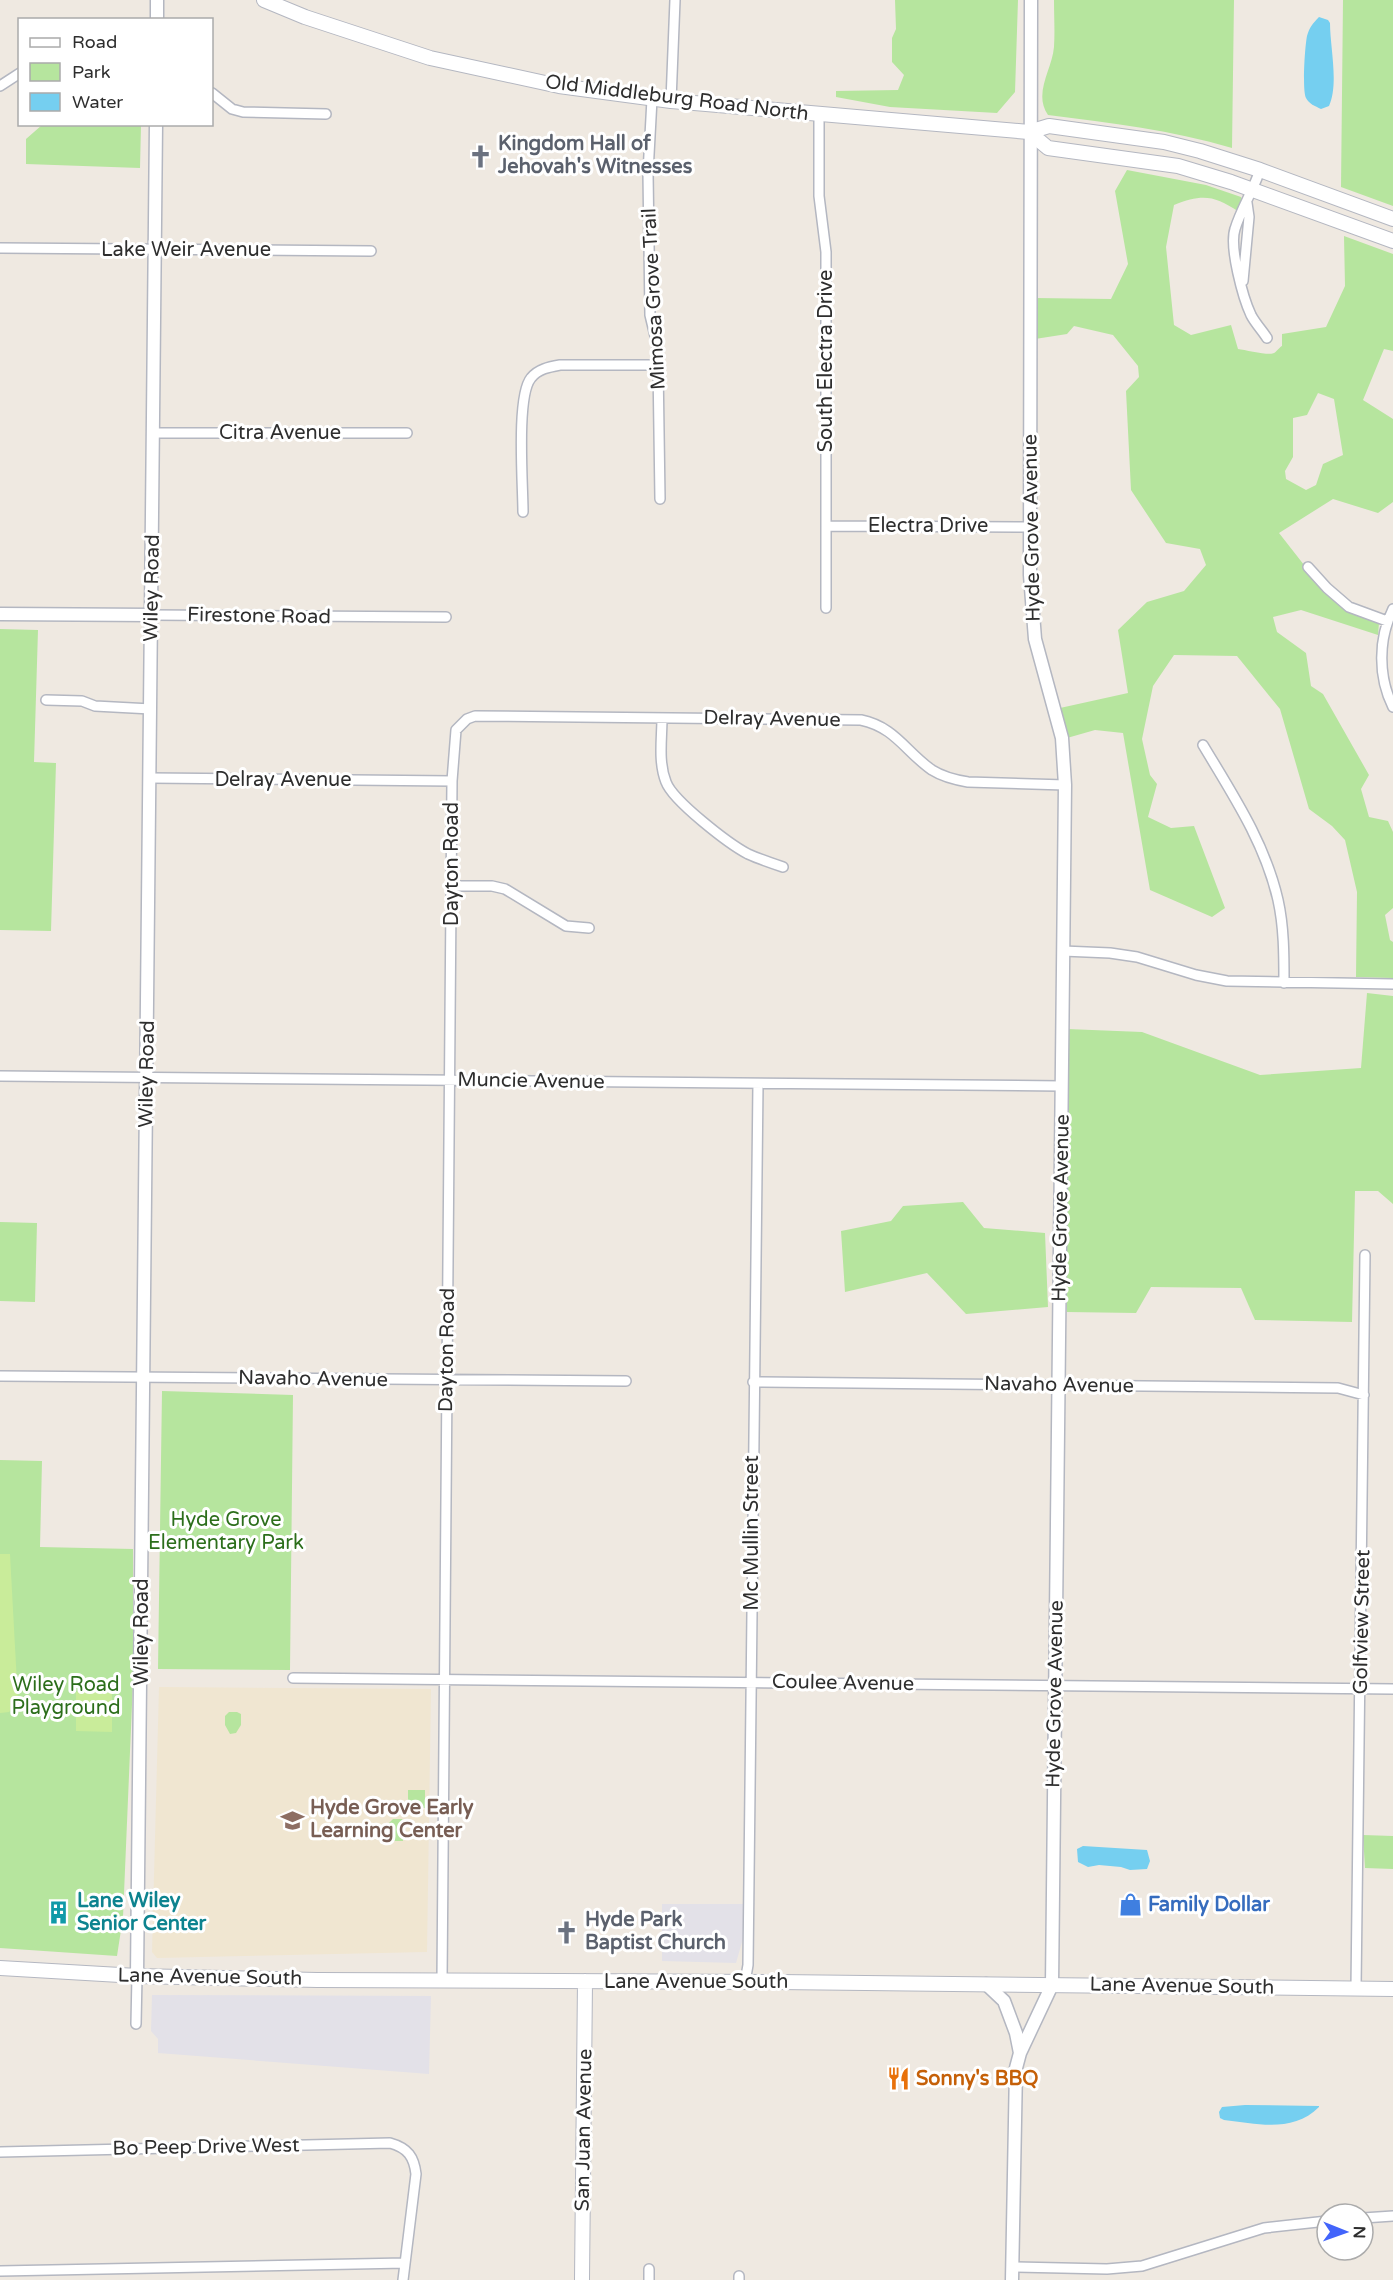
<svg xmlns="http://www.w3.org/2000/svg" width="1393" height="2280" viewBox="0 0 1393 2280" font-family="'Varela Round',sans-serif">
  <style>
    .industrial { fill: #e3e1e8 }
    .education { fill: #f0e6d1 }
    .green { fill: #b6e59e; fill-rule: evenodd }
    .pitch { fill: #c9ec9a }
    .water { fill: #75cff0 }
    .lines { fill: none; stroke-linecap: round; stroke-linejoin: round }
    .minor-casing { stroke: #b4b7c1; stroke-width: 12 }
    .tertiary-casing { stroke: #b4b7c1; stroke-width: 15 }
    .secondary-casing { stroke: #b4b7c1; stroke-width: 16 }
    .minor { stroke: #fff; stroke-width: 9 }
    .tertiary { stroke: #fff; stroke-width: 12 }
    .secondary { stroke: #fff; stroke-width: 14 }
    .labels { text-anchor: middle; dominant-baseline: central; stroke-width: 6; stroke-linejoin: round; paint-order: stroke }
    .street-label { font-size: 20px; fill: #2e2e2e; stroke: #fff }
    .worship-label { font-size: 20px; font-weight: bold; fill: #5b616d; stroke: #fff; text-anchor: start }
    .park-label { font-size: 20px; fill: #2c6e1b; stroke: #fff }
    .education-label { font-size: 20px; font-weight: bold; fill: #785e54; stroke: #fff; text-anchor: start }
    .culture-label { font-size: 20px; font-weight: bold; fill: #0d838f; stroke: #fff; text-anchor: start }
    .shop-label { font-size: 20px; font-weight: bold; fill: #366cbe; stroke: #fff; text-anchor: start }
    .food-label { font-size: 20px; font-weight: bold; fill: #c56008; stroke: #fff; text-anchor: start }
  </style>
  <rect width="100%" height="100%" fill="#efe9e1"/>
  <!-- industrial -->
  <path class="industrial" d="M662 1904H745L744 1935 736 1963 662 1961Z
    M152 1995 431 1996 429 2074 158 2053V2039L151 2031Z"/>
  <!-- education -->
  <path class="education" d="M159 1687 431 1689 427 1952 157 1958 152 1952Z"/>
  <!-- green -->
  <path class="green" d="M895 0H1018L1015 92 997 113 890 107 836 97V91L898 90 904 75 892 62V38L896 29Z
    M1054 0H1234L1232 148C1172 130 1111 123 1048 115 1033 93 1052 70 1054 47 1055 31 1054 16 1054 0Z
    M1343 0H1393V206L1341 187Z
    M42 125H141L140 168 26 164V139Z
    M1127 170 1206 185 1241 197 1243 202 1239 212C1214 195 1202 194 1174 205L1166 247 1174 325 1191 335 1231 325 1238 349C1246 350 1270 356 1274 353 1275 353 1281 346 1282 346V334L1326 327 1345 286 1344 236 1393 254V351L1384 349 1363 400 1393 419V502L1378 513 1333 499 1279 533 1326 593 1348 611 1377 619 1379 623 1378 635 1301 610 1273 617 1277 632 1306 653 1311 686 1323 694 1369 775 1361 789 1369 817 1388 821 1393 832V908L1385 915 1390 940 1393 942V978L1356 977 1357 892 1345 840 1332 826 1309 809 1280 709 1237 656 1174 655 1153 686 1142 739 1150 775 1157 784 1148 817 1171 828 1194 826 1225 908 1212 917 1150 890 1123 733 1095 730 1067 738 1060 708 1128 693 1118 630 1147 602 1184 591 1206 565 1200 549 1166 543 1131 490 1126 391 1139 377 1138 366 1113 335 1074 326 1067 334 1035 339V298L1111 299 1128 264 1115 191ZM1318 393 1334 399 1343 455 1323 464 1316 485 1306 490 1286 479 1285 471 1293 457V418L1307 415Z
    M0 629 38 630 34 762 56 763 51 931 0 930Z
    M1367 993 1393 996V1204L1378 1191H1355L1352 1322 1255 1320 1241 1288 1151 1287 1136 1313 1067 1312V1029L1142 1032 1260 1075 1361 1068Z
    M963 1202 984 1228 1045 1233 1048 1307 966 1314 927 1273 845 1292 841 1231 891 1221 903 1206Z
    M0 1222 37 1223 35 1302 0 1301Z
    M162 1391 293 1395 290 1670 158 1669Z
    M0 1460 42 1461 40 1547 133 1549V1681L123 1917 117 1956 0 1948Z
    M237 1712 241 1714V1725L236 1733 230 1734 225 1725V1716L229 1712Z
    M408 1790H425V1808H408Z
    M393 1819H402L404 1822 403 1841H389V1823Z
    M1363 1835 1393 1836V1869L1365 1868Z"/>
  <!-- pitch -->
  <path class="pitch" d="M0 1554H10L18 1702 9 1712 0 1713Z
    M76 1692 112 1693V1710L76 1709Z
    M76 1714 112 1715V1732L76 1731Z"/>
  <!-- water -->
  <path class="water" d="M1319 17 1328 20 1330 23C1330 47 1339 84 1329 106L1321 109C1315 106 1309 104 1306 98 1302 90 1305 46 1307 36 1309 28 1313 23 1319 17Z
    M1083 1846 1147 1850 1150 1861 1147 1869 1130 1870 1121 1867 1099 1865 1088 1867 1078 1862 1077 1849Z
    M1245 2105 1319 2106V2107C1293 2133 1258 2124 1224 2120L1220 2118 1219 2112 1222 2107Z"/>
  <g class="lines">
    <defs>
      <path id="minor" d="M0 86 20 73
        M212 93 232 109 243 112 326 114
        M652 99 648 173 650 315 657 344 658 365 660 499
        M671 101 675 0
        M819 114V196L826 252V608
        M1260 170C1253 191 1241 209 1235 229 1229 247 1243 298 1251 315 1255 323 1262 330 1267 338
        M0 248 371 251
        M1243 281 1249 217 1247 203
        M153 433H407
        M523 512C523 485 516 396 531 378 538 369 549 367 560 365H658
        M826 526 1030 527
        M1308 567 1327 588 1349 607 1387 621
        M1393 609C1378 639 1378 677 1393 707
        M152 615 446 617
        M46 700 82 701 95 706 151 709
        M662 718C662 738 658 762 666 782 673 801 729 844 748 854 759 859 771 863 783 867
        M1203 745C1233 795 1265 843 1278 900 1284 927 1284 955 1284 983
        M150 778 452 781
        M452 886H492L505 889 566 926 589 928
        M1063 951 1110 953 1137 957 1196 975 1227 981 1393 984
        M0 1076 1062 1086
        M0 1376 626 1381
        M753 1382 1338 1388 1364 1395
        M293 1678 1393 1689
        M442 1980 452 781 456 730 467 719 475 716 861 720C895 727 906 752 932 770 943 777 956 780 968 782L1065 785
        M745 1982 748 1965 758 1084
        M1356 1988 1365 1255
        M136 2024 137 1976
        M0 2152 390 2143C408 2148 414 2157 416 2174L403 2280
        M1363 2218 1393 2216
        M1012 2267 1107 2269 1142 2266 1264 2228 1327 2221
        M649 2269V2280
        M0 2271 405 2263
        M739 2280V2276"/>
      <path id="tertiary" d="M157 20V0
        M0 614 152 615
        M137 1976 156 124
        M986 1984 1004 2001 1016 2033 1020 2053
        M1012 2280 1016 2068 1020 2053 1052 1985 1065 785 1062 738 1035 639 1030 575 1031 0"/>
      <path id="secondary" d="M264 0 305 17 430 58 559 86 671 101 1029 132 1049 126 1164 142 1200 151 1260 170 1393 219
        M1029 132 1048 148 1178 166 1231 182 1393 241
        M0 1968 137 1976 317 1980 778 1982 1393 1989
        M582 2280 585 1981"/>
    </defs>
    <!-- minor casing -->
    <use href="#minor" class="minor-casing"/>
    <!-- tertiary casing -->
    <use href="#tertiary" class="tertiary-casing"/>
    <!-- secondary casing -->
    <use href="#secondary" class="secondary-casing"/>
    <!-- minor -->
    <use href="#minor" class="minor"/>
    <!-- tertiary -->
    <use href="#tertiary" class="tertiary"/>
    <!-- secondary -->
    <use href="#secondary" class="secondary"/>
  </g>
  <!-- icons -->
  <defs>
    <symbol id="church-bare" viewBox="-9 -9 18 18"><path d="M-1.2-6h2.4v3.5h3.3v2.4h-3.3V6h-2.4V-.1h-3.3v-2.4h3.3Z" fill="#6b7280" stroke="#fff" stroke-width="2.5" paint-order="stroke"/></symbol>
    <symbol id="school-bare" viewBox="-9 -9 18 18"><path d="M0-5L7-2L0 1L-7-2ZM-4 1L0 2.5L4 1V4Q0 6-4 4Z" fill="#8d6e63" stroke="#fff" stroke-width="2.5" paint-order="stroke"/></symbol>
    <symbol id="shop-bare" viewBox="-9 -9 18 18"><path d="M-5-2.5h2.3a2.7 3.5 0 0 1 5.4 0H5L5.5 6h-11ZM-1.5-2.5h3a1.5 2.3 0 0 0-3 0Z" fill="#3f7fe0" stroke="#fff" stroke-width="2.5" paint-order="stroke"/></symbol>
    <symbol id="building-bare" viewBox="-9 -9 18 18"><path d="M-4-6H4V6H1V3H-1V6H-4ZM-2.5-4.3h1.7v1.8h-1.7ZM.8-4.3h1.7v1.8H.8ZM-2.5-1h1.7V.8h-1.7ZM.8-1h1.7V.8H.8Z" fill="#0f9aa8" stroke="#fff" stroke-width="2.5" paint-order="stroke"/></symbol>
    <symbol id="restaurant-bare" viewBox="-9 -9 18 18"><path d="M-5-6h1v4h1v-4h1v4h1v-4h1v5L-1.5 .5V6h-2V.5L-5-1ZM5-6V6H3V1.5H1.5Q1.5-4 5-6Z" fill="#e8710a" stroke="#fff" stroke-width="2.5" paint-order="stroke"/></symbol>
  </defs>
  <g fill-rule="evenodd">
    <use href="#church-bare" x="464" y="140" width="33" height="33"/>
    <use href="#school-bare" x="276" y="1804" width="33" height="33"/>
    <use href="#shop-bare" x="1114" y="1888" width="33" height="33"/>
    <use href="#building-bare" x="42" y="1896" width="33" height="33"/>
    <use href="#church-bare" x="550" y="1916" width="33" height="33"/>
    <use href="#restaurant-bare" x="882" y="2062" width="33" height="33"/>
  </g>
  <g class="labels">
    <!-- street labels -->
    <g class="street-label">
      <text transform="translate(677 98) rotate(7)">Old Middleburg Road North</text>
      <text x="186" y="250">Lake Weir Avenue</text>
      <text transform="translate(654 299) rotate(-93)">Mimosa Grove Trail</text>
      <text transform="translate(826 361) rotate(-90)">South Electra Drive</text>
      <text x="280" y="433">Citra Avenue</text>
      <text x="928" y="526">Electra Drive</text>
      <text transform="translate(1032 528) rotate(-91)">Hyde Grove Avenue</text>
      <text transform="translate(152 588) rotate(-89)">Wiley Road</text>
      <text transform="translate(259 616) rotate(1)">Firestone Road</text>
      <text transform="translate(772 719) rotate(1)">Delray Avenue</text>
      <text x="283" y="780">Delray Avenue</text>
      <text transform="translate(452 864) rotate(-90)">Dayton Road</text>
      <text transform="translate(147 1074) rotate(-89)">Wiley Road</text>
      <text transform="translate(531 1081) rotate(1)">Muncie Avenue</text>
      <text transform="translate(1061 1208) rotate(-89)">Hyde Grove Avenue</text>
      <text transform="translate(447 1350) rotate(-89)">Dayton Road</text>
      <text transform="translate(313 1379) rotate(1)">Navaho Avenue</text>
      <text transform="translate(1059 1385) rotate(1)">Navaho Avenue</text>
      <text transform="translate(752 1533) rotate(-90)">Mc Mullin Street</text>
      <text transform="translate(1362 1622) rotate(-89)">Golfview Street</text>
      <text transform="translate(142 1632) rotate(-90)">Wiley Road</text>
      <text transform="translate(843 1683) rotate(1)">Coulee Avenue</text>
      <text transform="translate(1055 1694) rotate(-89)">Hyde Grove Avenue</text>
      <text transform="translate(210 1977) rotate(1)">Lane Avenue South</text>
      <text x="696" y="1982">Lane Avenue South</text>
      <text transform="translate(1182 1986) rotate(1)">Lane Avenue South</text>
      <text transform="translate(584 2130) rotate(-89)">San Juan Avenue</text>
      <text transform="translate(206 2147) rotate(-1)">Bo Peep Drive West</text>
    </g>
    <!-- worship labels -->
    <g class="worship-label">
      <text x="498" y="144">Kingdom Hall of<tspan x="498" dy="23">Jehovah's Witnesses</tspan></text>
      <text x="585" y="1920">Hyde Park<tspan x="585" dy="23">Baptist Church</tspan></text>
    </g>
    <!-- park labels -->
    <g class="park-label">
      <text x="226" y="1520">Hyde Grove<tspan x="226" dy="23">Elementary Park</tspan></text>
      <text x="66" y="1685">Wiley Road<tspan x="66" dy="23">Playground</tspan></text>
    </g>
    <!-- education labels -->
    <g class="education-label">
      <text x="310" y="1808">Hyde Grove Early<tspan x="310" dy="23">Learning Center</tspan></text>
    </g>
    <!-- culture labels -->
    <g class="culture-label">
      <text x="77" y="1901">Lane Wiley<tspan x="77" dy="23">Senior Center</tspan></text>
    </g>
    <!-- shop labels -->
    <g class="shop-label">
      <text x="1148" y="1905">Family Dollar</text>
    </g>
    <!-- food labels -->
    <g class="food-label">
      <text x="916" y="2079">Sonny's BBQ</text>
    </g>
  </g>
  <!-- legend -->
  <rect x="18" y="18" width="195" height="108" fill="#ffffff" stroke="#ababab" stroke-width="1.5"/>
  <rect x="30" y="38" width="30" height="9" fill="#ffffff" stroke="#ababab" stroke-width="1.5"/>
  <text x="72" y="48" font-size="18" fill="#2e2e2e">Road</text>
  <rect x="30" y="63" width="30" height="18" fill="#b6e59e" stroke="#ababab" stroke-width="1.5"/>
  <text x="72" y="78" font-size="18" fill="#2e2e2e">Park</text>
  <rect x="30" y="93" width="30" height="18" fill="#75cff0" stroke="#ababab" stroke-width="1.5"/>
  <text x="72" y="108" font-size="18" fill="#2e2e2e">Water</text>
  <!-- north arrow -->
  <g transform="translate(1345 2232) rotate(91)"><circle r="28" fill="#ffffff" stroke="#ababab" stroke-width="1.5"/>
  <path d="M0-4.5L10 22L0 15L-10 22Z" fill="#4264fb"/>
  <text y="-9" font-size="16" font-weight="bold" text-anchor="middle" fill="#2e2e2e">N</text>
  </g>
</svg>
